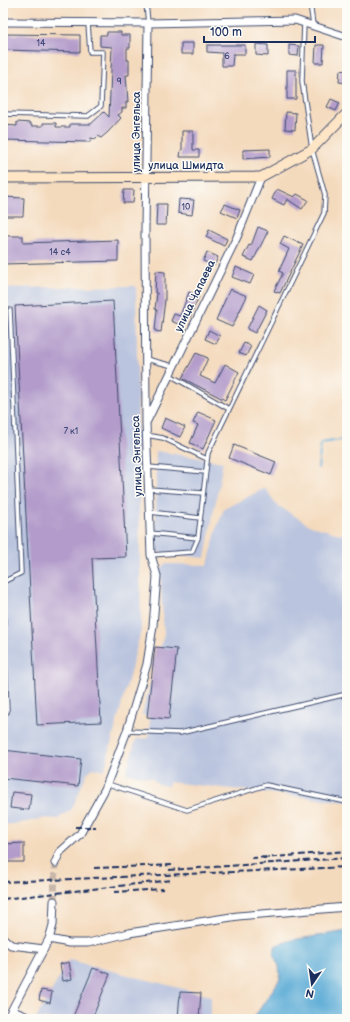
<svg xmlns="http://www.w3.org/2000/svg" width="350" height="1022" viewBox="0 0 350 1022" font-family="'Balsamiq Sans',sans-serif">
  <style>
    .industrial { fill: #bac4de }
    .water { fill: #5aaad5; stroke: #3a6c9a }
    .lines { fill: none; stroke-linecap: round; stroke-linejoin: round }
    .stream { stroke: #5aaad5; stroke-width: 2 }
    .building { fill: #b39ccb }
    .street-tunnel { stroke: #c9b8aa; stroke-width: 7; stroke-dasharray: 7 3.5; stroke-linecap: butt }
    .lane-casing { stroke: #3c496c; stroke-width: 5.5 }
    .street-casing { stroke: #3c496c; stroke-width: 9 }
    .secondary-casing { stroke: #3c496c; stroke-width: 11 }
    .lane { stroke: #fff; stroke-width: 3.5 }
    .street { stroke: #fff; stroke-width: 7 }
    .secondary { stroke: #fde5c5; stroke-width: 9 }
    .rail { stroke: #1b2f5e; stroke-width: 2; stroke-dasharray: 6 3; stroke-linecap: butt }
    .labels { text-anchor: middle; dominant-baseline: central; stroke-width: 3; stroke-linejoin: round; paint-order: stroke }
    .number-label { font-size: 9px; fill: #414a79 }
    .street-label { font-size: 11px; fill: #1b2f5e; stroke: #fdfcf7 }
  </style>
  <rect width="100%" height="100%" fill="#fdfcf7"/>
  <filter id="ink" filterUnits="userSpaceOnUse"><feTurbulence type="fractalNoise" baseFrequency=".025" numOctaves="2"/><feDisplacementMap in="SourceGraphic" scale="8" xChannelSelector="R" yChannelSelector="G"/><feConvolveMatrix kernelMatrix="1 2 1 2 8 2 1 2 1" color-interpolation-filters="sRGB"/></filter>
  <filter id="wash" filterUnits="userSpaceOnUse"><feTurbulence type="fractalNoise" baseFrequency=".012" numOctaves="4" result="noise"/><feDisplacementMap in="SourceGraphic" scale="16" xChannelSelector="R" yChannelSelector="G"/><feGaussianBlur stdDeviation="0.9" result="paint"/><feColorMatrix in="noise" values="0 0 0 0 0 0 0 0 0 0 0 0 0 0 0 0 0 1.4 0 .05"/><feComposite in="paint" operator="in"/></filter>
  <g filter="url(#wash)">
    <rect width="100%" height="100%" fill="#f4dabd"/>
    <!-- industrial -->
    <path class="industrial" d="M136 286 141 631 104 771 93 768 87 773 72 809 58 819 46 818 21 823 3 825V288Z
      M156 451 223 462 205 558 156 552Z
      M265 488 277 505 311 526 347 536V802L169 782 168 786 158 784 152 778 126 773 136 739 149 738 150 719 142 714 164 634 160 571 165 564 208 565 217 527 224 509Z
      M69 960 211 996V1019H36Z"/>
    <!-- water -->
    <path class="water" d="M347 931V1019H253L280 979 279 966 273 954 276 945 292 940Z"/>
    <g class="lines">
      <!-- stream -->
      <path class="stream" d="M318 468 321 443 347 439"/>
    </g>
    <g id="blocks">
      <!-- building -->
      <path class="building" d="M107 32H121V35H130V48H127V60H129V75H126L128 102H126V108H122V112L118 115 121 118 108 132 101 138 98 136 95 139 91 138 90 142 3 140V125L17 126V122L31 123V126H43V123H56V127H70V124H91L104 112 109 117 112 47 100 46V35H107Z
        M3 34 80 35V52L3 50Z
        M181 43H193V54H181Z
        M256 44 268 45V56L256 55Z
        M207 45H245V54H233L232 66H222V53L207 52Z
        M289 45 299 46 298 56 289 55Z
        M316 45H324L323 63H315Z
        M287 70H296V99H287Z
        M340 70 347 71V83L339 82Z
        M331 99 340 103 336 111 327 107Z
        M286 112 296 113 295 130 285 129Z
        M182 131H193V150H199V157H180L181 150H182Z
        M270 149V157L243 159V150Z
        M277 189 294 197 297 194 308 200 302 209 287 199 284 205 272 199Z
        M124 190H134L133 203H123Z
        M3 197 24 198 23 216H3Z
        M179 199 194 200 192 215 178 213Z
        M157 204H167L166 225H156Z
        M225 204 240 210 237 218 221 211Z
        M258 227 268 231 253 261 243 257 249 245 251 246Z
        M209 230 227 239 224 246 206 237Z
        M3 236H23V243L118 240V261L3 264Z
        M284 236 303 245 280 293 274 291 283 273 279 271 289 249 280 244Z
        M207 252 218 257 214 266 203 261Z
        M236 267 254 275 250 284 232 277Z
        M156 271 165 272V300L161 332 155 331 157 310 155 309 157 293H155Z
        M230 289 247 296 232 327 216 320Z
        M189 292 199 296 190 317 187 316 183 326 171 321 174 314 180 316Z
        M113 301 126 557 92 558 101 722 37 725 15 306Z
        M259 305 267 310 255 333 247 329Z
        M209 330 220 336 216 344 205 339Z
        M244 343 251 346 246 356 239 353Z
        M196 353 208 358 200 376 215 383 225 364 239 372 225 400 182 378Z
        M198 412 216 420 203 449 190 443 198 425 193 423Z
        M165 418 185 427 180 437 161 428Z
        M234 445 276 462 271 475 229 458Z
        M155 647 177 649 169 719 147 717Z
        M3 750 81 759 78 786 3 778Z
        M12 792 31 794 29 810 10 808Z
        M24 843V862H3V844Z
        M69 962 72 979 63 981 60 964Z
        M93 968 110 974 92 1019H72Z
        M41 990 52 992 50 1003 39 1000Z
        M180 992 201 993 199 1019H178Z"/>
    </g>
  </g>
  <g filter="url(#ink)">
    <use href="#blocks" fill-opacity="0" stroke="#3c496c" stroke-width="1"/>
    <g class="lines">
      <!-- street-tunnel -->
      <path class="street-tunnel" d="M54 901 55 863"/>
      <defs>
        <path id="lane" d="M146 3 148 23
          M310 3 313 25
          M3 114 88 116 101 106 103 52H90L88 23
          M146 359 173 366
          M170 375 229 409
          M146 435 163 438 207 459
          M148 467 206 472
          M149 489 203 493
          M150 512 200 518
          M150 533 198 538
          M151 555 192 552 198 538 208 453 324 213 325 195 312 149 302 81 304 23
          M3 582 21 573 10 310
          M3 601 7 712
          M127 731 180 733 347 694
          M108 784 187 810 266 785 347 802
          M13 1009 37 1019"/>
        <path id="street" d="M3 22 148 23 295 20 347 37
          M147 421 237 237 261 177
          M55 863 60 852 80 834 105 789 127 731 147 664 153 626 157 576 151 555 146 423 145 229 148 23
          M3 938 11 945 44 949
          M49 939 69 943H88L129 933 238 916 347 907
          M7 1019 49 939 53 925 54 901"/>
        <path id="secondary" d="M3 178 261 177 312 149 347 113"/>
      </defs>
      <!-- lane casing -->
      <use href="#lane" class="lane-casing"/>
      <!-- street casing -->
      <use href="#street" class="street-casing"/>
      <!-- secondary casing -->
      <use href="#secondary" class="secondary-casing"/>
      <!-- lane -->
      <use href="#lane" class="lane"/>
      <!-- street -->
      <use href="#street" class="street"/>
      <!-- secondary -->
      <use href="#secondary" class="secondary"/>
      <!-- rail -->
      <path class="rail" d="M75 827H96
        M251 858 269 857
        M263 858 347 851
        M94 868 175 865
        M169 870 347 858
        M3 882 347 867
        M114 892 164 889
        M3 899 172 880"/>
    </g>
  </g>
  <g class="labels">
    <!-- number labels -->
    <g class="number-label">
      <text x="41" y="43">14</text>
      <text x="227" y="56">6</text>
      <text x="119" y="81">9</text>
      <text x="186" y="207">10</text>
      <text x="60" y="252">14 с4</text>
      <text x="71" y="431">7 к1</text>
    </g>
    <!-- street labels -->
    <g class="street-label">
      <text transform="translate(136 132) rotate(-90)">улица Энгельса</text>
      <text x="186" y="165">улица Шмидта</text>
      <text transform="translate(195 296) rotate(-64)">улица Чапаева</text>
      <text transform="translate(137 456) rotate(-92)">улица Энгельса</text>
    </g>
  </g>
  <!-- margin -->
  <rect width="350" height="1022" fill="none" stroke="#fdfcf7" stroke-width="16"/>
  <!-- north arrow -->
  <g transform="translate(312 984) rotate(193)" stroke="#fdfcf7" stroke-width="3" paint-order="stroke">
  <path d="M0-3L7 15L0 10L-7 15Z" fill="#1b2f5e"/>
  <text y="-6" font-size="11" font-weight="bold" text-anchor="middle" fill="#1b2f5e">N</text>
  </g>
  <!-- scale -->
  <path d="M204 36v6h111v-6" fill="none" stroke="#1b2f5e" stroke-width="2"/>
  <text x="210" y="36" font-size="12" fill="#1b2f5e" stroke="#fdfcf7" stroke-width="3" paint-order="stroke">100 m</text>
</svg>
